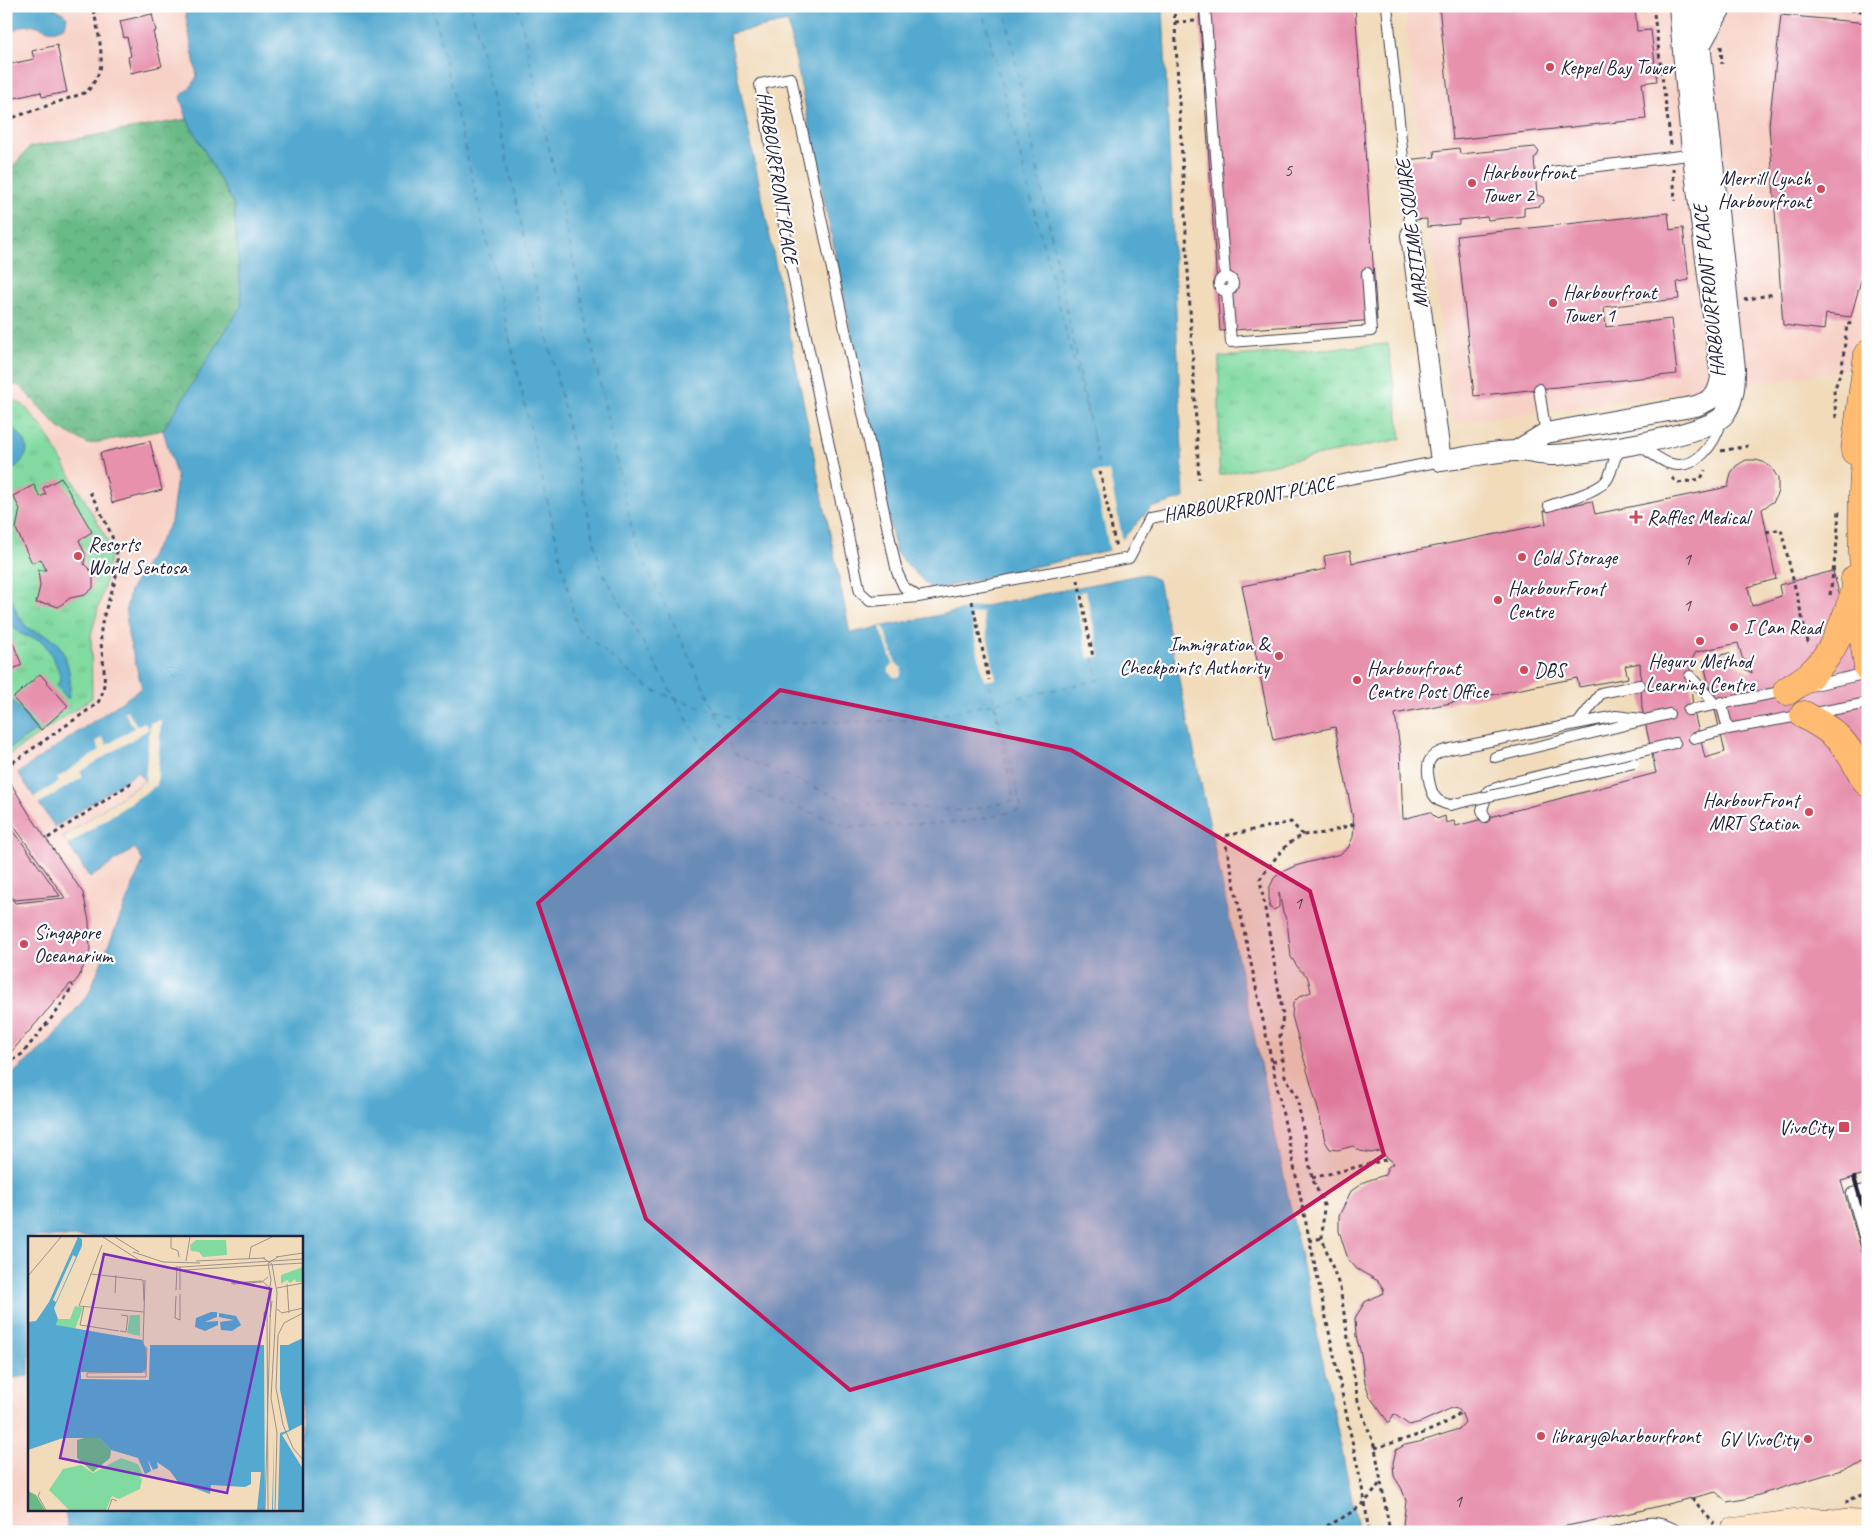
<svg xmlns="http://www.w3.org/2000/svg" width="1874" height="1538" viewBox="0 0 1874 1538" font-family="Caveat,sans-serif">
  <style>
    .built { fill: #f7d1c6 }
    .grass { fill: url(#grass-tufts); stroke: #527e6e }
    .forest { fill: url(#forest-crowns); stroke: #456e60 }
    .water { fill: #53a9cf; stroke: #3a6685 }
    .pier { fill: #f1dbbb }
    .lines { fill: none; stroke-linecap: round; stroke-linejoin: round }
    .ferry { stroke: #385f7e; stroke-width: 1; stroke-dasharray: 6 5; stroke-linecap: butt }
    .building { fill: #e791ad; fill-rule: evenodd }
    .lane-casing { stroke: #413e4e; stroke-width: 12 }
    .street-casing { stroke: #413e4e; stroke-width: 22 }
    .secondary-casing { stroke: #413e4e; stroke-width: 29 }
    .primary-casing { stroke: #413e4e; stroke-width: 29 }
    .highway-casing { stroke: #413e4e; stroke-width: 29 }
    .path { stroke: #413e4e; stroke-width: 3; stroke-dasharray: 4 4; stroke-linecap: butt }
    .lane { stroke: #fff; stroke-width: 10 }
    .street { stroke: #fff; stroke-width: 20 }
    .secondary { stroke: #ffe4c6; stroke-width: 28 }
    .primary { stroke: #ffbb71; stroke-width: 28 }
    .highway { stroke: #ffbb71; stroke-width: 28 }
    .rail { stroke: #22223b; stroke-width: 4 }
    .lane-bridge-casing { stroke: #413e4e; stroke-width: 12; stroke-linecap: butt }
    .lane-bridge { stroke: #fff; stroke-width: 10 }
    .marked { fill: #c2185b; fill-opacity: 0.2; stroke: #c2185b; stroke-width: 4; stroke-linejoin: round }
    .poi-dot { fill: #d1495b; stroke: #fff; stroke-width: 2 }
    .labels { text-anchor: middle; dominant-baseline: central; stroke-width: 4.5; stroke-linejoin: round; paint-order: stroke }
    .number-label { font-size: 18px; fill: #533e58 }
    .poi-label { font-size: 20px; fill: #22223b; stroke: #fff; text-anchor: start }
    .street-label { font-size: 20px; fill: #22223b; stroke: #fff }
    .inset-river { fill: none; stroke: #53a9cf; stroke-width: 2.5 }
    .inset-road { fill: none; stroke: #9e9188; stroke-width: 1 }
    .view { fill: #7b2cbf; fill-opacity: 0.15; stroke: #7b2cbf; stroke-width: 2.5 }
    .inset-edge { fill: none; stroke: #22223b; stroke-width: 2.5 }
  </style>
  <defs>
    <pattern id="grass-tufts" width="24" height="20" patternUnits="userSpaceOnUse" patternTransform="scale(1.25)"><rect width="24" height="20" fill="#81daa0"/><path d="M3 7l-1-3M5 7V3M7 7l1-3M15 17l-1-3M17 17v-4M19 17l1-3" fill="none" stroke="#6fbb8b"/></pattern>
    <pattern id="forest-crowns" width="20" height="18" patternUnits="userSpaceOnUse" patternTransform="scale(1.25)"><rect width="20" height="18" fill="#68ba86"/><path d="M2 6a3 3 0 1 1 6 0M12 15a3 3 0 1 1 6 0" fill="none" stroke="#55976f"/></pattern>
  </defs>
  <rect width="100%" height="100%" fill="#fff"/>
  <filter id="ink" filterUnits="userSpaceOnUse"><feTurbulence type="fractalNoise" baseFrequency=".02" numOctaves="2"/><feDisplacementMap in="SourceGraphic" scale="10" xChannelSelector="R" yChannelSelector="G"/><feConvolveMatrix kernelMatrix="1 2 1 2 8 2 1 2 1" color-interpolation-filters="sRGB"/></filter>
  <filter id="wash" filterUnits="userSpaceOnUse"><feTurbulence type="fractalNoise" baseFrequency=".0096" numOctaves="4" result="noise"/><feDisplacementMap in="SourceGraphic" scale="20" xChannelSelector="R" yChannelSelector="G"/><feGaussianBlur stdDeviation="1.12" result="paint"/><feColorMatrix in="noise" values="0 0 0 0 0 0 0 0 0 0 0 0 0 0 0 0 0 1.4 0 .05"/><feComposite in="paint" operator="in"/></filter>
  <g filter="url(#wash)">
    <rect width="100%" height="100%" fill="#f1dbbb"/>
    <!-- built -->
    <path class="built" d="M6 6H184L197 76 191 87 187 119 163 430 177 478 171 522 130 591 126 610 128 635 142 688 18 773 55 827 138 771 145 781 136 847 143 861 88 995 48 1043 9 1077 6 1086Z
      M1404 6H1868V317L1852 370 1452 423Z
      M29 1376V1509H65L68 1532H6V1379Z"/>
    <!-- grass -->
    <path class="grass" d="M1388 344 1401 439 1219 475V357Z
      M6 396 23 405 43 428 107 539 110 557 104 587 91 635 92 698 6 757Z"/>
    <!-- forest -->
    <path class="forest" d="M187 119 234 205 242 305 163 430 88 444 59 428 20 386 6 383V174L30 147Z"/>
    <!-- water -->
    <path class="water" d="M6 6H51C56 11 64 12 67 17L65 26C46 37 46 24 28 25 19 26 14 31 6 34Z
      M184 6H1163L1184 498 1151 508 1113 549 932 590 896 553 788 22 729 34 850 633 1144 574 1158 580 1359 1532H68L65 1509H301V1237H29V1376L6 1379V1086L9 1077 48 1043 88 995 143 861 135 848 90 878 63 837 145 781 138 772 55 827 18 773 142 688 128 635 126 610 130 591 171 522 177 478 163 430 242 305 234 205 187 119 180 97 191 87 197 76Z
      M6 422C32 443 35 454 7 474Z
      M6 585C12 598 16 617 27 627 33 633 44 633 52 638 67 649 74 682 68 699L56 685C58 683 60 681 60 678 61 671 47 645 41 641 34 636 21 637 16 630 6 616 6 601 6 585Z
      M13 701 37 730 6 751V707Z"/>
    <!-- pier -->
    <path class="pier" d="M1109 470 1123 542 1115 551 1110 552 1093 473Z
      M1086 591 1100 656 1088 658 1074 594Z
      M982 612 996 679 984 681 970 615Z
      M880 627H884L896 664 902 668 901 675 898 677H894L889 672V668L893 664Z
      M127 710 137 726 144 722 149 729 80 772 83 777 38 804 34 797 59 782 57 778 100 750 96 742 102 737 107 745 134 728 124 712Z
      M161 720 157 785 68 845 63 837 145 781 150 723Z"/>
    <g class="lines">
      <!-- ferry -->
      <path class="ferry" d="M432 6 577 628 651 690 752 724 916 720 1099 680 1093 657
        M471 6 601 569 720 777 848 827 966 822 1022 810 989 680
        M518 6 634 540 735 754 849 802 963 811 1014 801 993 698
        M981 6 1094 439
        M1004 6 1100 471"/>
    </g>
    <g id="blocks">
      <!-- building -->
      <path class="building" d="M1199 6H1355L1377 320 1220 331Z
        M1439 6H1635L1637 31 1651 30 1657 81 1642 83 1646 119 1453 140Z
        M152 14 156 31 153 32 162 66 131 73 128 57 131 56 127 37 124 38 120 21Z
        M1781 15 1868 23V254L1851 317 1826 314 1824 330 1783 325 1769 125Z
        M57 45 67 92 42 97 41 92 6 100V65L34 59 32 51Z
        M1535 147 1539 152 1537 156 1534 158 1537 195 1543 197 1544 202 1539 206 1524 208V216L1488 220 1487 217 1459 220V224L1427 227V219L1412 220 1405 160 1435 157 1434 151 1459 148 1460 154Z
        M1668 213 1670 230 1683 228 1689 280 1677 282 1679 299 1604 307 1606 327 1671 319 1677 374 1474 396 1457 236Z
        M150 441 162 490 112 503 100 453Z
        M1746 460H1756L1763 462 1771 467 1778 478V491L1774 501 1762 509 1776 579 1748 587 1752 606 1781 596 1779 585 1833 571 1868 698V1173L1841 1181 1868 1272V1462L1745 1499 1727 1502 1716 1492 1635 1512 1547 1530 1526 1527V1532H1402L1406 1501 1402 1489 1394 1476 1393 1463 1396 1450 1405 1445 1419 1442 1459 1429 1465 1422 1461 1412 1458 1409 1452 1408 1421 1422 1409 1425 1394 1414 1389 1423 1370 1397 1365 1382 1361 1354 1356 1336 1355 1318 1365 1302 1374 1297 1384 1293 1383 1288 1378 1281 1357 1269 1348 1259 1339 1231V1216L1351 1191 1366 1181 1385 1175 1388 1167 1394 1163 1379 1151 1371 1153 1360 1151 1353 1146 1338 1150 1330 1149 1325 1141 1319 1113 1292 1016 1293 1003 1300 996 1311 992 1309 982 1307 976 1299 969 1291 957 1287 921 1283 912 1279 892V907L1274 910 1270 908 1269 901V889L1274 878 1282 872 1295 866 1340 854 1348 848 1353 837 1354 824 1335 727 1273 740 1242 586 1326 569 1324 556 1350 551 1352 563 1546 524 1544 511 1592 501 1595 514 1728 487 1731 473 1736 466ZM1738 643 1742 657 1751 668 1752 673 1735 664 1729 653 1703 660 1725 752 1705 758 1693 708 1690 676V663L1696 652ZM1640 663 1642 708 1656 773 1456 826 1454 821 1446 823 1445 816 1437 819 1430 812 1403 819 1400 748 1395 714 1577 678 1579 687 1628 678 1625 666Z
        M61 478 92 532 79 540 85 554 84 564 93 573V588L85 595 70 598 58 607 50 604 36 603 40 586 38 570H46L41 559 32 563 16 529 20 509 13 496 34 485 40 497 46 494 43 488Z
        M12 641 22 665 6 672V644Z
        M40 674 68 706 41 730 13 698Z
        M6 775 28 812 83 893 89 921 90 951 79 977 73 984H70L6 1058V891L15 903 65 898 6 815Z
        M6 820 60 896 14 900 6 889Z"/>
    </g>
  </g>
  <g filter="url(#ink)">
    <use href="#blocks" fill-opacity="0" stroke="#413e4e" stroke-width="1"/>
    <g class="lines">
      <defs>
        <path id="lane" d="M1205 6 1225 277
          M1387 6 1411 235
          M1551 172 1696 154
          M1219 284a7 7 0 1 1 14 0a7 7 0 1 1-14 0Z
          M1227 291 1231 342 1371 331 1367 273
          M1539 389 1546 435
          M1638 445C1647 450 1658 459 1668 463 1696 473 1716 442 1722 419
          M1549 506C1563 501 1602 491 1608 478 1615 465 1611 458 1624 448
          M918 597 904 587 897 572 791 78 760 84 791 266 860 592 870 601 918 597 1129 558 1150 518 1441 461
          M1690 676 1715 704
          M1810 686 1868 673
          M1721 702 1728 729
          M1688 710 1786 691
          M1579 722 1601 693 1640 685
          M1694 738 1728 729 1868 703
          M1495 757 1669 714
          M1450 805C1444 803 1440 803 1436 798 1430 792 1425 767 1430 760 1434 752 1446 750 1455 748L1616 716 1641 719
          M1485 817 1482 810 1488 791 1514 782 1675 743
          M1868 1189 1852 1193 1868 1251
          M1614 1532C1641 1524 1654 1516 1679 1532"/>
        <path id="street" d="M1700 46 1722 6
          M1411 235 1441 461C1465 458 1491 451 1516 451 1527 451 1539 455 1550 455 1580 455 1705 436 1723 416 1734 403 1735 385 1735 369L1696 6
          M1516 451 1546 433 1696 406C1714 399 1717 397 1721 378L1691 141 1679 6"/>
        <path id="secondary" d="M1734 1532 1809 1522 1868 1525"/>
        <path id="primary" d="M1855 451 1868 354
          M1855 579 1868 668
          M1787 691C1794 686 1803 681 1810 675 1834 654 1845 621 1855 592
          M1804 715C1815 721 1827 727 1837 737 1850 749 1858 768 1868 783"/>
        <path id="highway" d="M1868 425C1862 486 1859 546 1868 606"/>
      </defs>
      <!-- lane casing -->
      <use href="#lane" class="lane-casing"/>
      <!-- street casing -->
      <use href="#street" class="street-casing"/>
      <!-- secondary casing -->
      <use href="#secondary" class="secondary-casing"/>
      <!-- primary casing -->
      <use href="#primary" class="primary-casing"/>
      <!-- highway casing -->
      <use href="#highway" class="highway-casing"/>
      <!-- path -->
      <path class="path" d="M1174 6 1199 479
        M1653 6 1671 145
        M1819 6 1868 12
        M1175 22 1195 21
        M1721 46 1722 64
        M6 120 87 92C93 84 100 74 101 64 102 47 97 23 92 6
        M1673 168 1675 201
        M1744 300 1774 294
        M1836 418 1834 391 1842 368 1847 324 1854 323
        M1721 451 1748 446
        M1100 471 1116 548
        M1672 478 1678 483 1701 479 1705 470
        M1766 532 1781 529 1808 642 1810 644
        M1078 580 1093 657
        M1830 595 1837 542 1839 509
        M972 601 989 680
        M6 767 97 704C112 682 99 654 101 630 104 604 120 582 117 556 115 536 99 510 90 492
        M1354 824 1326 833 1303 835 1289 843 1277 856 1260 879 1283 1016 1280 1036 1285 1076 1297 1097 1312 1178 1324 1205 1322 1238 1340 1288 1358 1401 1375 1448 1390 1532
        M1303 835 1291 822 1224 836 1365 1502 1368 1528
        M48 838 134 781
        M1272 1062 1283 1059
        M6 1065 22 1054 58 1010 73 985
        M1312 1178 1389 1159
        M1309 1241 1322 1238
        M1375 1448C1404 1439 1438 1432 1461 1412
        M1692 1498 1714 1524
        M1847 1504V1500L1868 1493
        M1312 1532C1339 1521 1366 1508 1380 1482"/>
      <!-- lane -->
      <use href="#lane" class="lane"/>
      <!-- street -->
      <use href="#street" class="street"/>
      <!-- secondary -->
      <use href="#secondary" class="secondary"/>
      <!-- primary -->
      <use href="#primary" class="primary"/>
      <!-- highway -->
      <use href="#highway" class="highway"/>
      <!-- rail -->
      <path class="rail" d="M1854 1177 1868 1226"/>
      <defs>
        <path id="lane-bridge" d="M1450 805 1634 763"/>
      </defs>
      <!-- lane-bridge casing -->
      <use href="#lane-bridge" class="lane-bridge-casing"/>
      <!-- lane-bridge -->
      <use href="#lane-bridge" class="lane-bridge"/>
    </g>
  </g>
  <!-- marked area -->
  <path class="marked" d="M780 690 1071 750 1310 891 1384 1155 1169 1299 850 1390 646 1219 538 903Z"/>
  <!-- markers -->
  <g class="poi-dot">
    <circle cx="1550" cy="67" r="5"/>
    <circle cx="1472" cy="183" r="5"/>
    <circle cx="1821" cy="189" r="5"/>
    <circle cx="1553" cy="303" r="5"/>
    <path d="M1633.5 509.5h5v5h5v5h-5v5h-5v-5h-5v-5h5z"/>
    <circle cx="78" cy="556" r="5"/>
    <circle cx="1522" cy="557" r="5"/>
    <circle cx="1498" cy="600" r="5"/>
    <circle cx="1734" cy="627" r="5"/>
    <circle cx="1700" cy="641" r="5"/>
    <circle cx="1279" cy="656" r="5"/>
    <circle cx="1524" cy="670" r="5"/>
    <circle cx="1357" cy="680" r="5"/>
    <circle cx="1809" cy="812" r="5"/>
    <circle cx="24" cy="944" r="5"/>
    <rect x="1838" y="1121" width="12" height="12" rx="2.5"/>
    <circle cx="1541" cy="1436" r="5"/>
    <circle cx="1808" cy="1439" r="5"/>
  </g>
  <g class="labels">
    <!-- number labels -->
    <g class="number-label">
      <text x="1288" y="170">5</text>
      <text x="1687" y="559">1</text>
      <text x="1687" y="605">1</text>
      <text x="1298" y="903">1</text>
      <text x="1458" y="1501">1</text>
    </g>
    <!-- poi labels -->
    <g class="poi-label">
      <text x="1560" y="67">Keppel Bay Tower</text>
      <text x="1482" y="172">Harbourfront<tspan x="1482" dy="23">Tower 2</tspan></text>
      <text x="1811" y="178" text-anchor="end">Merrill Lynch<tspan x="1811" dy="23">Harbourfront</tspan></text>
      <text x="1563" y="292">Harbourfront<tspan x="1563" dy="23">Tower 1</tspan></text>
      <text x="1647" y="517">Raffles Medical</text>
      <text x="88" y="544">Resorts<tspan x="88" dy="23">World Sentosa</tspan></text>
      <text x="1532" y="557">Cold Storage</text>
      <text x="1508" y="588">HarbourFront<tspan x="1508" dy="23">Centre</tspan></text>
      <text x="1744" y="627">I Can Read</text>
      <text x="1269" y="644" text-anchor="end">Immigration &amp;<tspan x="1269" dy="23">Checkpoints Authority</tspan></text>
      <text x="1700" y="661" text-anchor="middle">Heguru Method<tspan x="1700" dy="23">Learning Centre</tspan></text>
      <text x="1367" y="668">Harbourfront<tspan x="1367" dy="23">Centre Post Office</tspan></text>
      <text x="1534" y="670">DBS</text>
      <text x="1799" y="800" text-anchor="end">HarbourFront<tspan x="1799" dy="23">MRT Station</tspan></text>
      <text x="34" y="932">Singapore<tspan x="34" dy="23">Oceanarium</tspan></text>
      <text x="1833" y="1127" text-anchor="end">VivoCity</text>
      <text x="1551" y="1436">library@harbourfront</text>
      <text x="1798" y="1439" text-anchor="end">GV VivoCity</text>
    </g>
    <!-- street labels -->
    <g class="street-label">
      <text transform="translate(778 178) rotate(81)">HARBOURFRONT PLACE</text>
      <text transform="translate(1412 234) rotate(-97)">MARITIME SQUARE</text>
      <text transform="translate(1709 291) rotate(-96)">HARBOURFRONT PLACE</text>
      <text transform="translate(1249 499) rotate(-11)">HARBOURFRONT PLACE</text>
    </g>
  </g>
  <!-- overview -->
  <g transform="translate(28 1236)">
    <rect width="275" height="275" fill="#f1dbbb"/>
    <path d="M168 4H198L199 19 175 21 171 16 163 15 162 9ZM275 31V46H268L267 43 262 47 259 44 253 48V39ZM47 70 55 72 47 93 28 89 30 83H42ZM102 79H112V100L99 97ZM93 222 110 228 115 239 111 241 114 243 112 253 91 263 84 260 78 274H41L21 254 35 233 53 229 65 237Z" fill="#81daa0"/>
    <path d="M60 201 71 202 83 214 82 222 65 236 49 222V204ZM0 255 8 259 17 274H0Z" fill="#68ba86"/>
    <path d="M50 1 54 3V10L26 72 30 83 28 89 114 104 118 113V134L113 137 53 136V143L121 144 122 109H260L275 102V188L254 199 275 233V274H229L233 236H223V248L217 251 183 249 182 258 150 246 142 235 129 226 130 232 125 234 120 224 123 235 117 238 110 222 83 214 71 202H35L0 214V86L8 85 21 66ZM183 76H189V81L177 86 190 85V89L177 95 167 91 168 82ZM191 77 208 80 213 89 204 95 193 94 192 86 206 84 191 81Z" fill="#53a9cf"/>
    <path d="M45 19 48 21 28 66 25 64ZM236 109H252V154L261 194 252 197 250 274H245L246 200 244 274H237Z" fill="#f1dbbb"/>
    <path class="inset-river" d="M0 166 106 165 131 159 139 148 142 130M0 171 108 169 133 161 142 149 144 129 129 130M0 176 114 173 128 157 132 139V118H129M0 179 43 113H109M0 182 44 116 89 114"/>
    <path class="inset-road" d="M75 1 111 24 139 32 275 23M87 1 111 16M143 1V12L150 15 151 21M74 9 51 70 116 76M105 16 135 26 172 27M248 21 275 17M235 22 244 28 249 57 243 162 249 197 247 274M221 23 223 11 244 1M158 25 162 1M168 25 237 22M156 34 275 27M63 38 115 44 116 65M0 40 33 1M117 44 115 109 119 112 118 136V141H59V137L118 136M205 45V48L234 46 240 41M203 47 234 45 243 53 237 274M259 48 261 77M249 52 275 47M148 54 149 30M152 54V30M87 57 88 39M148 60 147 82 152 84V58M56 70 52 89 91 95M249 73 254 77 275 72M275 77 256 87 250 99 248 152 255 189 265 212 275 224M242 81 244 65M236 91V77L240 72M92 95 98 96 100 80 93 79M12 256 10 260 18 274M80 274 84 263 89 265M240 274 239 68 243 44 240 27 250 21"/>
    <path class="view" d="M76 18 243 53 199 257 32 222Z"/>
    <rect width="275" height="275" class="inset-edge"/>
  </g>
  <!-- margin -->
  <rect width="1874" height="1538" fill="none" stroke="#fff" stroke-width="25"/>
</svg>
